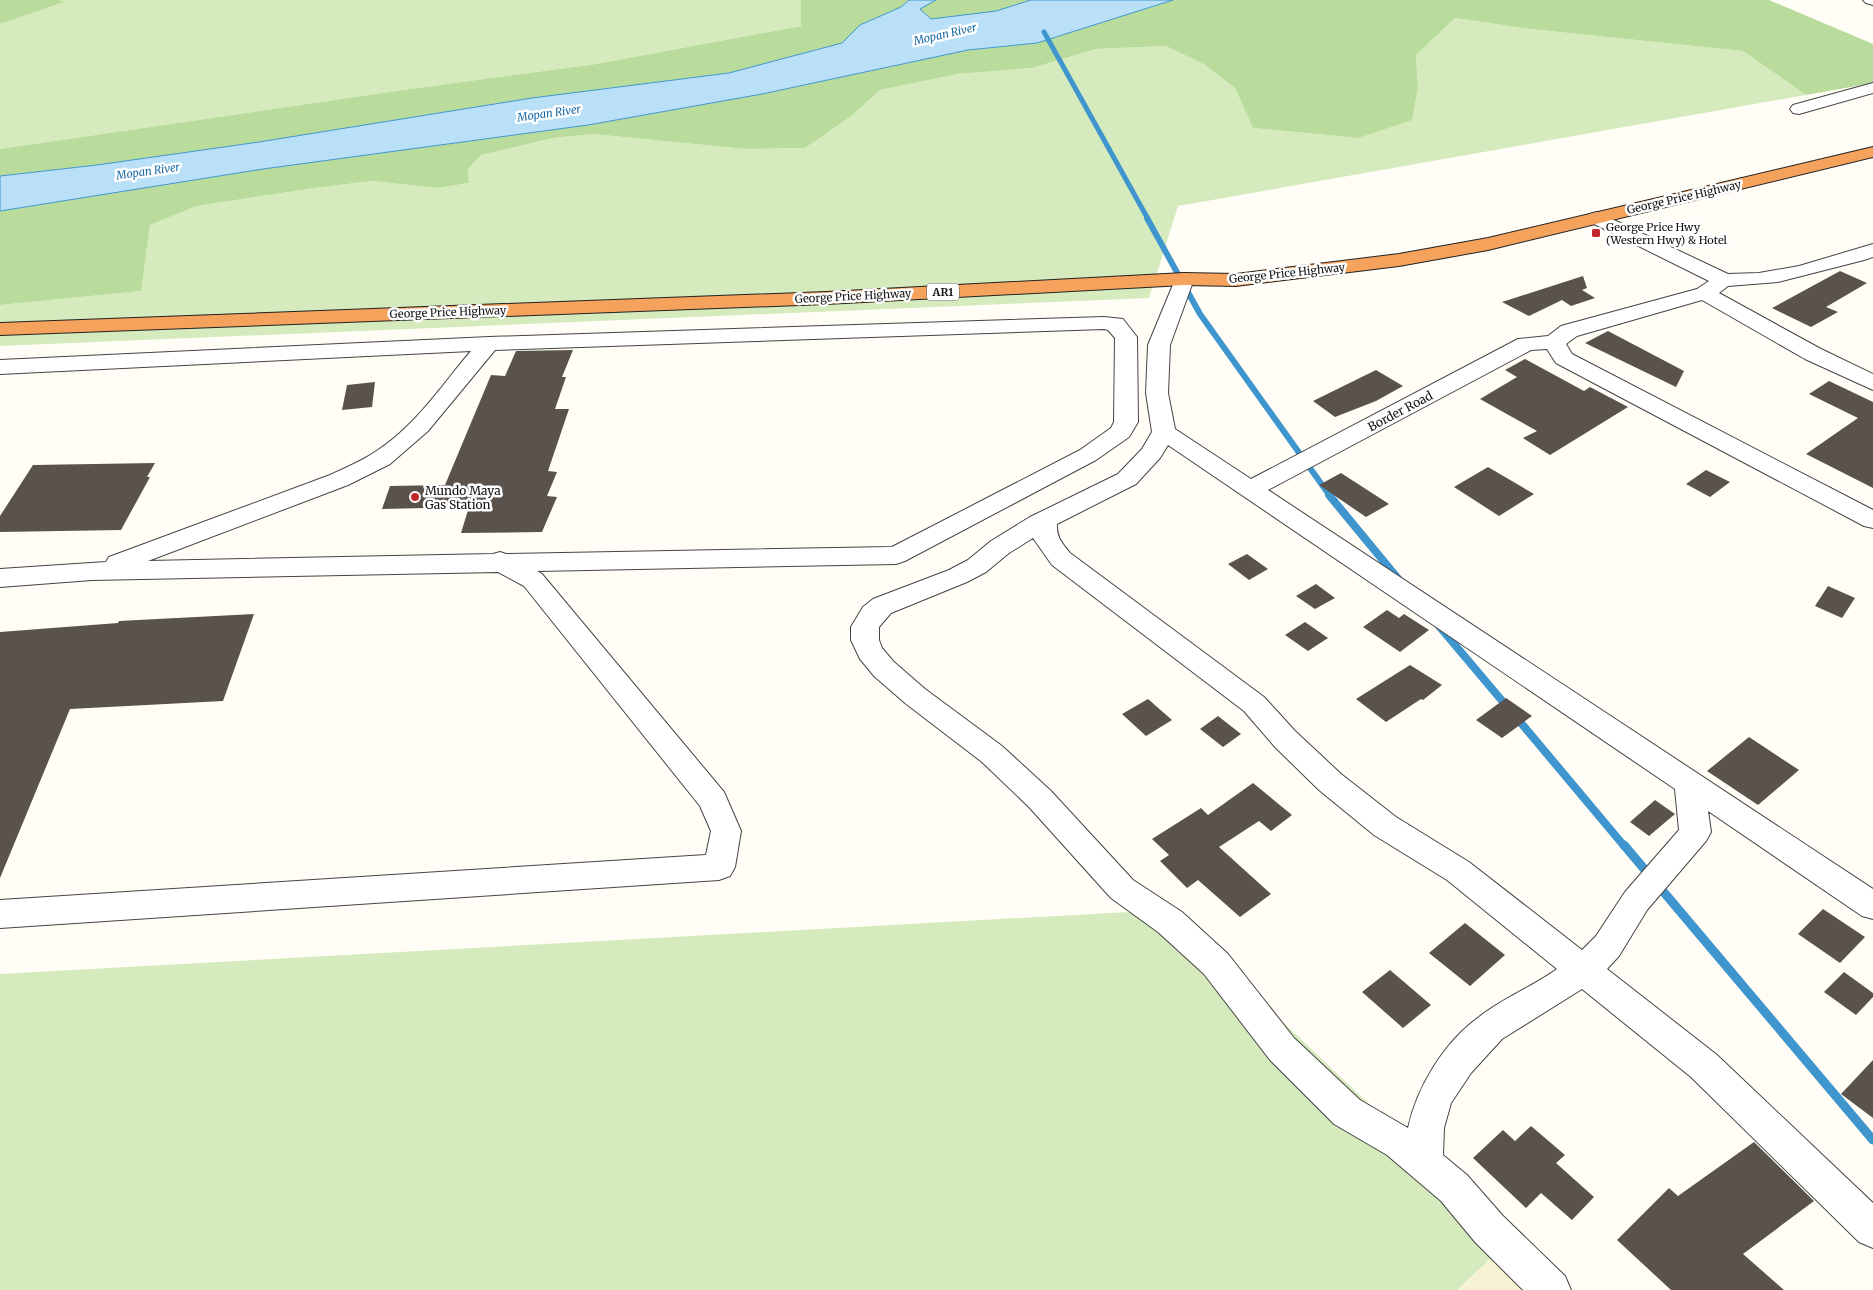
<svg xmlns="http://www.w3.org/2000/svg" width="1873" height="1290" viewBox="0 0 1873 1290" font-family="Merriweather,serif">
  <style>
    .farmland { fill: #f6f3d4 }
    .green { fill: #d5ebbd }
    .forest { fill: #b9dc9c }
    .water { fill: #b9e0f7; stroke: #3f96cf }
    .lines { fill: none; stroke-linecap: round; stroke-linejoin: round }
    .stream-far3 { stroke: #3f96cf; stroke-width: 5 }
    .stream-far2 { stroke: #3f96cf; stroke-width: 6 }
    .stream-far1 { stroke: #3f96cf; stroke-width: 8 }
    .stream { stroke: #3f96cf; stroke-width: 9 }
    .building { fill: #5a524d }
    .minor-casing { stroke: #444; stroke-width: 2 }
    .highway-casing { stroke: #222; stroke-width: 2 }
    .minor { fill: #fff; fill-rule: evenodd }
    .highway { fill: #f5a25d; fill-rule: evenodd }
    .poi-dot { fill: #c4262e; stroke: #fff; stroke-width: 2 }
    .labels { text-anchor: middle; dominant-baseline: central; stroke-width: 5; stroke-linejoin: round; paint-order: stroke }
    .far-water-label { font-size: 11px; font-style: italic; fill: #1768a6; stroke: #fff }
    .far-street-label { font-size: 11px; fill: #111; stroke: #fff }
    .far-poi-label { font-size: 11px; fill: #111; stroke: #fff; text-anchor: start }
    .shield { fill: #fff; stroke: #585858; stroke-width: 1 }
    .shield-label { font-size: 11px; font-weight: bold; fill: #111 }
    .street-label { font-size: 12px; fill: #111; stroke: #fff }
    .poi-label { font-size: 12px; fill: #111; stroke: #fff; text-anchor: start }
  </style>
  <rect width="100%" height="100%" fill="#fffdf5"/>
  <!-- farmland -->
  <path class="farmland" d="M1511 1239 1565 1290H1457Z"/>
  <!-- green -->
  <path class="green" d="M59 0H801V26L596 64 410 89 0 149V24L63 2Z
    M1455 18 1530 29 1743 51 1806 95 1178 206 1149 298 0 346V305L140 291 150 225 197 206 315 188 372 181 438 188 469 183 468 169 481 155 553 138 593 134 745 149 805 148 850 117 880 90 958 74 1032 68 1096 49 1166 46 1205 65 1235 88 1253 128 1358 138 1418 87 1416 55Z
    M1165 910 1511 1239 1457 1290H0V974Z"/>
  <!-- forest -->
  <path class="forest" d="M0 0H59L64 2 0 24Z
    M801 0H909L901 7 860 25 842 43 729 73 532 98 259 142 97 165 0 176V149L410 89 596 64 801 26Z
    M936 0H1031L996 11 931 19 920 9Z
    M1173 0H1769L1873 44V83L1806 95 1743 51 1530 29 1455 18 1416 55 1418 87 1412 120 1358 138 1253 128 1235 88 1205 65 1166 46 1096 49 1032 68 958 74 880 90 850 117 805 148 745 149 593 134 553 138 481 155 468 169 469 183 438 188 372 181 315 188 197 206 150 225 141 291 0 305V211L263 169 588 125 762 94 968 50 1037 43Z"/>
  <!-- water -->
  <path class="water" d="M909 0H936L920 9 931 19 996 11 1031 0H1173L1037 43 968 50 762 94 588 125 263 169 0 211V176L97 165 259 142 532 98 729 73 842 43 860 25 901 7Z"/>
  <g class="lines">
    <!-- stream-far3 -->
    <path class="stream-far3" d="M1044 32 1148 219"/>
    <!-- stream-far2 -->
    <path class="stream-far2" d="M1147 218 1200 314 1330 496"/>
    <!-- stream-far1 -->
    <path class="stream-far1" d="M1329 495 1400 581
      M1439 626 1509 709
      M1516 717 1625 847"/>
    <!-- stream -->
    <path class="stream" d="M1624 845 1873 1140"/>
  </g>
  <!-- building -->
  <path class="building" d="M1840 271 1867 283 1826 307 1838 312 1811 327 1772 308Z
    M1583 276 1587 288 1582 290 1595 298 1571 306 1562 300 1529 316 1502 302Z
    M1608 331 1684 371 1676 387 1585 343Z
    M573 350 562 377H566L555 409H569L548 471 557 472 547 496 557 497 542 532 461 533 469 507 382 509 390 486 445 485 491 375 505 376 516 351Z
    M1525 359 1584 391 1590 387 1628 407 1550 455 1523 438 1537 431 1480 399 1517 377 1505 370Z
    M1376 370 1403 386 1376 401 1335 417 1313 401Z
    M1829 381 1873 402V488L1806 454 1858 418 1809 394Z
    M375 382 372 407 342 410 347 385Z
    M155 463 147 477H150L121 530 0 532V516L33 465Z
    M1488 467 1534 494 1499 516 1454 487Z
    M1706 470 1730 482 1710 497 1686 484Z
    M1341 473 1389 504 1366 517 1319 485Z
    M1247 554 1268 569 1249 580 1228 564Z
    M1316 584 1335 598 1315 609 1296 596Z
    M1828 586 1855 598 1842 618 1815 606Z
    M1387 610 1399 618 1404 614 1429 630 1400 652 1363 627Z
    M254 614 223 701 70 709 0 878V632L118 623 119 621Z
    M1305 622 1328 638 1308 651 1285 635Z
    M1410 665 1442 685 1423 700 1421 699 1386 722 1356 699Z
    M1506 698 1532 716 1502 738 1476 720Z
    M1148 699 1172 720 1146 736 1122 714Z
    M1218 716 1241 734 1223 747 1200 729Z
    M1749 737 1799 770 1758 805 1707 771Z
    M1253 783 1292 815 1271 831 1259 821 1219 847 1271 894 1240 917 1198 880 1187 888 1160 861 1169 855 1152 839 1201 808 1208 815Z
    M1655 800 1675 814 1649 836 1630 822Z
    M1823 909 1865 937 1840 963 1798 934Z
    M1465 923 1505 955 1470 986 1429 953Z
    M1390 970 1431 1005 1403 1028 1362 992Z
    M1844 972 1873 993V997L1856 1015 1824 992Z
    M1873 1060V1118L1841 1094Z
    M1531 1126 1565 1155 1556 1163 1594 1197 1572 1220 1541 1193 1526 1208 1473 1158 1503 1130 1515 1141Z
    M1754 1142 1814 1201 1743 1254 1784 1290H1671L1617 1240 1669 1188 1678 1196Z"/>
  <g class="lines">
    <defs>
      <path id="minor" d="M1863 0H1873V5L1866 3Z
        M1873 83V93L1799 114 1793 113 1790 109 1793 105Z
        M1597 212 1728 274 1759 273 1799 266 1873 244V257L1864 260 1778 282 1728 286 1719 293 1821 349 1873 374V390L1805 359 1702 300 1577 336 1566 344 1572 354 1873 510V528L1864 526 1556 363 1547 349 1531 350 1268 490 1873 889V919L1862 916 1708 811 1711 832 1706 841 1647 910 1619 956 1607 969 1717 1055 1873 1203V1248L1859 1242 1691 1077 1582 989 1502 1039 1471 1073 1451 1103 1444 1128 1443 1155 1467 1175 1503 1216 1565 1276 1571 1290H1523L1475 1242 1441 1201 1387 1155 1334 1124 1270 1060 1204 974 1158 932 1111 898 1029 807 982 762 905 703 874 676 860 659 851 640V627L863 607 873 599 949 570 968 560 991 541 1030 517 1118 474 1142 449 1152 432 1146 393 1148 345 1177 275 1184 273 1191 275 1194 279 1170 345 1168 393 1175 429 1251 479 1518 339 1548 336 1561 326 1697 289 1709 281 1590 222 1587 218 1590 214ZM1168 445 1675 789 1679 830 1625 892 1596 936 1582 950 1469 862 1396 817 1341 774 1295 731 1264 697 1070 553C1062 543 1056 537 1057 524L1136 484 1160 458ZM1033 538 1052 565 1244 711 1275 747 1319 790 1374 835 1447 880 1557 969C1532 987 1503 998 1479 1017 1444 1042 1417 1087 1408 1128L1360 1100 1294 1038 1228 954 1182 912 1133 880 1051 791 1002 746 925 689 894 662 882 648 879 640V627L891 613 967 582 986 572 1009 553Z
        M1104 317 1123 319 1137 337 1138 422 1129 437 1096 460 905 561 896 564 537 571 542 574 724 792 741 831 735 867 730 876 719 880 0 928V900L706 855 711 831 700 806 524 586 498 572 92 580 0 587V569L106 562 109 557 330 475C347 467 364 460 378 450 416 425 442 385 471 351L0 374V360L489 337ZM1104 329 1108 330 1115 338 1114 422 1111 428 1080 450 892 547 506 554 500 552 493 554 148 561 348 485 390 464 428 431 495 350Z"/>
      <path id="highway" d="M1873 147V157L1488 250 1399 266 1236 286 1184 285 826 304 0 335V323L826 292 1184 273 1236 274 1399 254 1488 238Z"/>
    </defs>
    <!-- minor casing -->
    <use href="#minor" class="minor-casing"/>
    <!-- highway casing -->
    <use href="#highway" class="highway-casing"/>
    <!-- minor -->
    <use href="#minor" class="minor"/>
    <!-- highway -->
    <use href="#highway" class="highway"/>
  </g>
  <!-- markers -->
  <g class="poi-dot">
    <rect x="1591" y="228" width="10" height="10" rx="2.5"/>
    <circle cx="415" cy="497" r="5"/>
  </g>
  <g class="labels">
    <!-- far-water labels -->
    <g class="far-water-label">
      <text transform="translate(945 34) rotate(-13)">Mopan River</text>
      <text transform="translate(549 113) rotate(-8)">Mopan River</text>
      <text transform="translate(148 171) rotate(-8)">Mopan River</text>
    </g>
    <!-- far-street labels -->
    <g class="far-street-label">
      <text transform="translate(1684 197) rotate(-13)">George Price Highway</text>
      <text transform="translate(1287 273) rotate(-6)">George Price Highway</text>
      <text transform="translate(853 296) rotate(-3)">George Price Highway</text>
      <text transform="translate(448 312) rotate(-2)">George Price Highway</text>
    </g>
    <!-- far-poi labels -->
    <g class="far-poi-label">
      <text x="1606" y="227">George Price Hwy<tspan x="1606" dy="13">(Western Hwy) &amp; Hotel</tspan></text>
    </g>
    <!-- shield labels -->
    <rect class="shield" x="927" y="283.5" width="32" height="17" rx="4"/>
    <g class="shield-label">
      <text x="943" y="292">AR1</text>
    </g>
    <!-- street labels -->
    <g class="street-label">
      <text transform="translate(1400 411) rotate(-28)">Border Road</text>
    </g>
    <!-- poi labels -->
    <g class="poi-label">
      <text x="425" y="490">Mundo Maya<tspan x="425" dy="14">Gas Station</tspan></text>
    </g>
  </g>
</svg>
